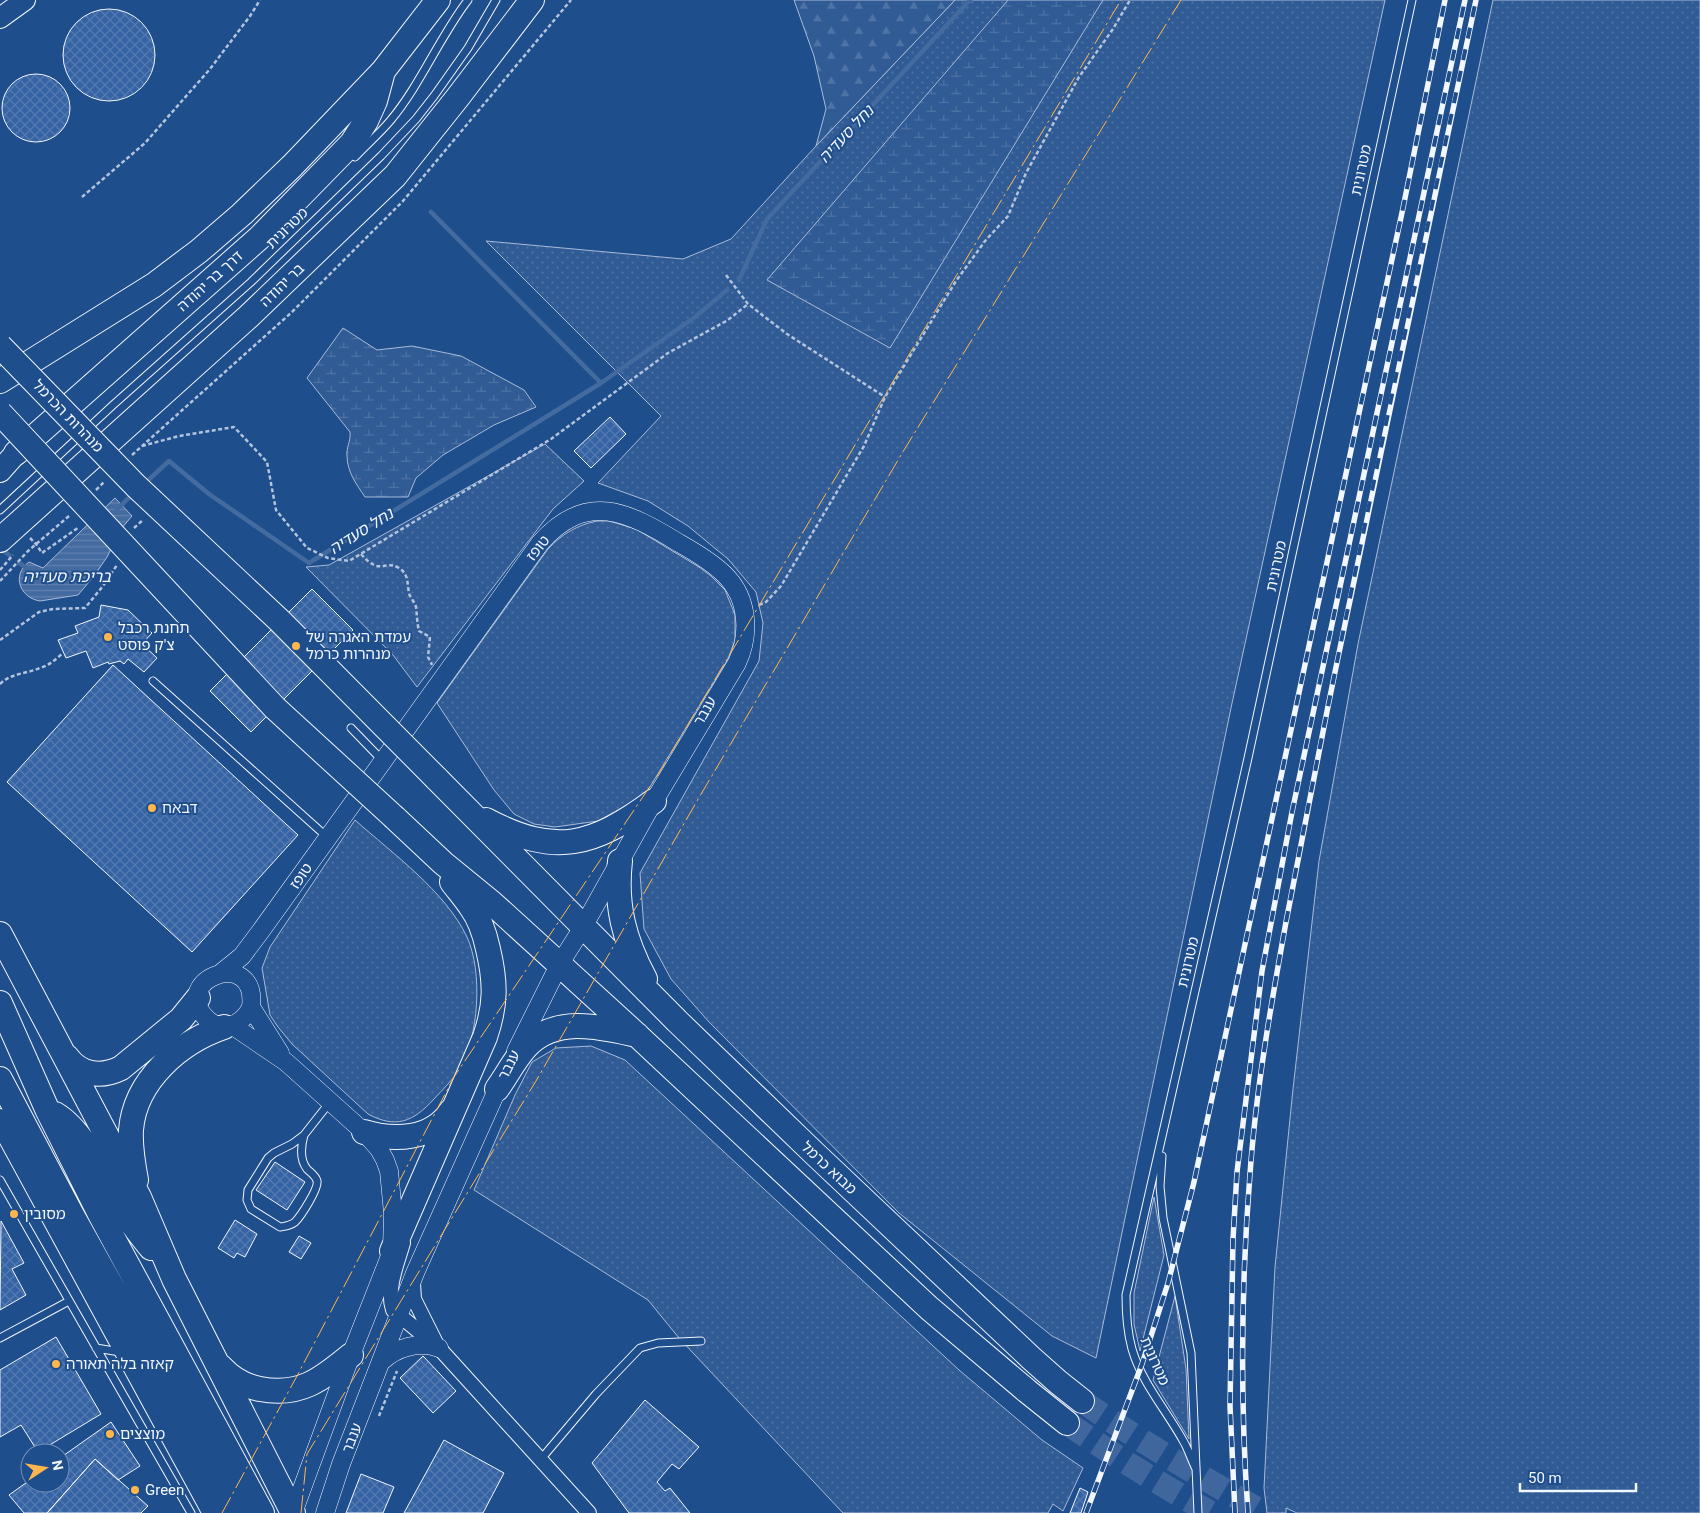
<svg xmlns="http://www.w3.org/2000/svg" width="1700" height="1513" viewBox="0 0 1700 1513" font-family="Roboto,'Noto Sans Hebrew',sans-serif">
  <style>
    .grass { fill: url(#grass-dots); stroke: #a8bbd7 }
    .forest { fill: url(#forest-firs); stroke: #a8bbd7 }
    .wetland { fill: url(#wetland-marsh); stroke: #a8bbd7 }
    .water { fill: url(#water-rules); stroke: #a8bbd7 }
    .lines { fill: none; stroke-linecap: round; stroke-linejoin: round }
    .stream { stroke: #446ba0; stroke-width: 4.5 }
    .building { fill: url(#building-cross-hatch); stroke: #f2f6ff }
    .trunk-tunnel { stroke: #3f679d; stroke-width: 24; stroke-dasharray: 24 12; stroke-linecap: butt }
    .service-casing { stroke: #f2f6ff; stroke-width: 9 }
    .minor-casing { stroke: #f2f6ff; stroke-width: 16 }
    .tertiary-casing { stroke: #f2f6ff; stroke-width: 19 }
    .secondary-casing { stroke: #f2f6ff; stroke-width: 22 }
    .primary-casing { stroke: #f2f6ff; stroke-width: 24 }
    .trunk-casing { stroke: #f2f6ff; stroke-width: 26 }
    .path { stroke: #b3c4dc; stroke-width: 2.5; stroke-dasharray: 4 2.5; stroke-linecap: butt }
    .service { stroke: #1f4e8c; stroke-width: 7 }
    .minor { stroke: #1f4e8c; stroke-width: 14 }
    .tertiary { stroke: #1f4e8c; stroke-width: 18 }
    .secondary { stroke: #1f4e8c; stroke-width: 20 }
    .primary { stroke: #1f4e8c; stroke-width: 22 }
    .trunk { stroke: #1f4e8c; stroke-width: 24 }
    .rail-casing { stroke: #f2f6ff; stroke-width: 5.5 }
    .rail { stroke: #1f4e8c; stroke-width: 4; stroke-dasharray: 11; stroke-linecap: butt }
    .trunk-bridge-casing { stroke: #f2f6ff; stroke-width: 26; stroke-linecap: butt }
    .trunk-bridge { stroke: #1f4e8c; stroke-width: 24 }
    .power { stroke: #ffb74d; stroke-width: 1; stroke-dasharray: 18 4 2.5 4; stroke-linecap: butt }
    .poi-dot { fill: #ffb74d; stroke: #1f4e8c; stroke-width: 2 }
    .labels { text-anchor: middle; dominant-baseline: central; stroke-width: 4; stroke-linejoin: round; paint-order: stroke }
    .street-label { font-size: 15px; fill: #f2f6ff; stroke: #1f4e8c }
    .poi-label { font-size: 15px; fill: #f2f6ff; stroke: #1f4e8c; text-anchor: start }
    .water-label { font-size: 16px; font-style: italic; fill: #f2f6ff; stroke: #1f4e8c }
  </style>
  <defs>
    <pattern id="grass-dots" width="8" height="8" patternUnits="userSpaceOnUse" patternTransform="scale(1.25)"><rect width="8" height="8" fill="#305b95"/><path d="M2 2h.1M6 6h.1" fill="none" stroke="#4e73a5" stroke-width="1.8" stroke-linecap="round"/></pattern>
    <pattern id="forest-firs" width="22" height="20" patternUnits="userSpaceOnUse" patternTransform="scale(1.25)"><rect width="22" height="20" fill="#305b95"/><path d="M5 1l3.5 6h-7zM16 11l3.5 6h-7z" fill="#4e73a5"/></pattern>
    <pattern id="wetland-marsh" width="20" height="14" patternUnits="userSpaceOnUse" patternTransform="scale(1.25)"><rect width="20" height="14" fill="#305b95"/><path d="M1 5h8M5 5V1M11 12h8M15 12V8" fill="none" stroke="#4e73a5"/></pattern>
    <pattern id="water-rules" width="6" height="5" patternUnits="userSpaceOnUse" patternTransform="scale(1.25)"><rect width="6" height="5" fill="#446ba0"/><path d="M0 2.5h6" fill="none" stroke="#5f81ae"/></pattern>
    <pattern id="building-cross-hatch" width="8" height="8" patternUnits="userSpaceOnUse" patternTransform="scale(1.25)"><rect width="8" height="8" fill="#3563a3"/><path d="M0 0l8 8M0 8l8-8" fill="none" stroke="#537ab1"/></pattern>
  </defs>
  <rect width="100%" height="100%" fill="#1f4e8c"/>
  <!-- grass -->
  <path class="grass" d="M955 0H1385L1231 708 1096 1358 1052 1336 899 1213 709 1022 671 979 644 929 640 873 759 661 763 623 756 592 728 559 688 526 648 501 598 483 661 416 486 241 683 259 731 239 816 146Z
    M1493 0H1700V1513H1297L1286 1508V1513H1267L1264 1488 1275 1267 1293 1089 1319 861 1358 644Z
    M545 444 584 481 553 509 417 687 393 655 306 567 329 565Z
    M597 521H609L636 529 699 567 711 576 725 590 735 615V640L728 659 645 795 598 821 555 827 534 824 514 814 494 790 437 703 548 549C562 534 577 525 597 521Z
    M355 820C393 854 445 891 467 937 483 972 479 1037 459 1070 452 1081 442 1090 434 1099 413 1122 396 1129 368 1114L292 1044 278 1027 270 1015 262 968 270 947Z
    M591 1046 625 1060 959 1370 1042 1440 1083 1468 1063 1511 1053 1504 1048 1513H843L679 1338 648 1300 474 1190 515 1095 532 1062 556 1048Z
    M1154 1197 1164 1255 1140 1351 1134 1324V1293Z
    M1175 1296 1186 1369 1189 1439 1153 1380Z"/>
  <!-- forest -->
  <path class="forest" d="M794 0H955L816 146 826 109 814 56Z"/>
  <!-- wetland -->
  <path class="wetland" d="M1008 0H1103L890 348 767 280Z
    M343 328 377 350 412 346 461 356 524 390 536 407 494 425 443 455 416 478 408 497H365C357 485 347 472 347 456 346 448 351 441 350 432L307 378Z"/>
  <!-- water -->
  <path class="water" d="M115 498 132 516 121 529 107 557 94 576 78 595 40 601C20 598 11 575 29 562L43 568Z"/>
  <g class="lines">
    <!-- stream -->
    <path class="stream" d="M431 212 601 383
      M739 280 767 219 970 0
      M144 484 169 461 209 494 309 563 601 383 695 317 727 290
      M117 509 133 494
      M5 552 9 555
      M19 563 27 568"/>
  </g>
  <!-- building -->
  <path class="building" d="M63 55a46 46 0 1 1 92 0a46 46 0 1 1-92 0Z
    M2 108a34 34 0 1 1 68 0a34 34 0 1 1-68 0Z
    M610 417 626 434 591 468 574 451Z
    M312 589 353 630 251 732 210 691Z
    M101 605 128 610 152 633 142 644 157 658 144 672 128 659 124 664 120 661 109 664 108 662 93 668 86 651 66 658 58 640 78 633 75 626 99 617Z
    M113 665 298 835 192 952 7 782Z
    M275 1162 305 1182 287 1210 256 1190Z
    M235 1220 257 1234 245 1257 237 1253 234 1258 218 1248Z
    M1 1221 24 1263 12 1269 26 1295 0 1310Z
    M299 1236 311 1243 301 1259 289 1252Z
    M56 1337 101 1414 38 1452 21 1425 0 1437V1370Z
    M423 1356 456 1391 433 1413 400 1378Z
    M645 1400 699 1447 679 1469 672 1464 657 1482 665 1491 670 1488 690 1513H629L592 1463Z
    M111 1422 140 1466 118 1480 95 1459 47 1513H24L9 1495 30 1480V1483H60V1458Z
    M444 1440 504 1473 483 1513H404Z
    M95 1459 148 1506 141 1513H47Z
    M361 1474 394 1487 383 1513H346Z
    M1080 1488 1088 1492 1081 1513H1070Z"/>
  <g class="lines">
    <!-- trunk-tunnel -->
    <path class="trunk-tunnel" d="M1082 1401C1141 1442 1202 1477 1264 1513
      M1067 1423C1113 1455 1161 1485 1211 1513"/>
    <defs>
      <path id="service" d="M355 157C366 145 379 134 390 121 421 84 439 38 468 0
        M0 510 113 405 251 282 381 156 416 119 434 96 468 48 496 0
        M153 681 327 837
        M351 728 382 760
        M304 1135C301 1146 299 1159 307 1169 311 1173 316 1176 317 1181 319 1188 301 1216 295 1222 290 1226 286 1226 280 1227L251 1209 247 1200 248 1190 268 1158 274 1153 292 1144 304 1135 330 1102
        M1162 1156 1160 1186 1163 1218 1191 1353 1198 1513
        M0 1180 191 1513
        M0 1338 69 1301
        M96 1348 120 1352
        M541 1459 596 1394 640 1348 658 1343 701 1341
        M1196 1469C1192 1461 1189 1452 1185 1444 1168 1412 1142 1384 1132 1349 1127 1331 1126 1314 1126 1295L1248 758 1412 0"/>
      <path id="minor" d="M403 1243C397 1264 386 1289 393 1310L439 1348 589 1513
        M413 1283 414 1299 436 1343"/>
      <path id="tertiary" d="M221 973 242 956 260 932 540 543C587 490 628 512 679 543 695 552 712 562 725 575 749 599 750 635 737 663L654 801
        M251 1007C242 1026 220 1034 205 1017 170 979 258 946 251 1007L280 1053
        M233 1026 286 1062 364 1132 379 1149 385 1160 389 1171 393 1213 392 1251 351 1355 293 1513
        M516 1051 559 965 583 927 652 804
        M381 1362C396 1347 420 1341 439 1348
        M325 1513 341 1464 415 1273 502 1079"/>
      <path id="secondary" d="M0 18 25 0"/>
      <path id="primary" d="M0 471 16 453
        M0 1120 214 1513"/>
      <path id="trunk" d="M0 381 154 285 199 251 242 214 292 166 383 71 438 0
        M16 453 259 238 352 143 366 121 375 101 382 75
        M0 540 248 317 395 176 458 97 532 0
        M436 778 677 1021 815 1154 1031 1358 1058 1382 1082 1401
        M395 818 443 863 492 903 638 1036 929 1308 1027 1391 1067 1423
        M486 820C556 857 593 846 654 801
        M620 861C615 905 624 940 645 979
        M0 934 139 1197 174 1279 293 1513
        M0 1003 47 1109 101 1216 262 1513
        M67 1057C80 1075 101 1078 121 1068L181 1019 198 998
        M0 1079 72 1215 238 1513
        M497 1089C507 1075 515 1059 526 1047 555 1015 601 1027 637 1035
        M55 1114C86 1132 110 1189 130 1220 136 1230 144 1239 151 1248
        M364 1132C394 1141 432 1140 451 1111
        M136 1180C133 1164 130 1146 131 1130 135 1080 180 1042 224 1027
        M392 1251 485 1037C496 1005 496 983 488 949 485 935 480 919 471 907 465 898 458 890 452 882
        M221 1367C232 1379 244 1386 260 1389 300 1397 322 1379 351 1355"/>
    </defs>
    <!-- service casing -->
    <use href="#service" class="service-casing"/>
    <!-- minor casing -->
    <use href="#minor" class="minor-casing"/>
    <!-- tertiary casing -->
    <use href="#tertiary" class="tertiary-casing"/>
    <!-- secondary casing -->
    <use href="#secondary" class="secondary-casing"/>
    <!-- primary casing -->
    <use href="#primary" class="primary-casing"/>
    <!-- trunk casing -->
    <use href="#trunk" class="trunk-casing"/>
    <!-- path -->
    <path class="path" d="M82 197 145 143 210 69 250 16 260 0
      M726 275 748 304 787 334 885 397
      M142 446 179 436 234 427 267 462 276 510 307 548 328 558 349 561 551 439 668 353 728 320 748 304
      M132 455 292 312 403 201 571 0
      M96 490 105 481
      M134 528 143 520
      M30 538 36 544 42 553 79 527
      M361 554C381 577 384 559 399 568 409 574 407 584 409 593 410 598 415 602 416 607 417 615 417 623 419 631L430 637 428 657 432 665
      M0 570 13 555
      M0 581 28 551 69 516
      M759 605 766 602 781 586 864 446 885 397 956 281 985 241 1008 216 1026 173 1079 77 1113 29 1130 0
      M0 640 39 612 53 609 85 608 103 586 117 565
      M0 684C11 673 26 674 40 668 50 665 56 659 63 653
      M379 1416 397 1371"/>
    <!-- service -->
    <use href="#service" class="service"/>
    <!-- minor -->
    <use href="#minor" class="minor"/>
    <!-- tertiary -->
    <use href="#tertiary" class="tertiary"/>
    <!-- secondary -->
    <use href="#secondary" class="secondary"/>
    <!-- primary -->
    <use href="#primary" class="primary"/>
    <!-- trunk -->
    <use href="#trunk" class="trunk"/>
    <defs>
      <path id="rail" d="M1086 1513 1142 1364 1168 1283 1194 1182 1403 208 1445 0
        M1235 1513 1230 1406 1233 1239 1237 1172 1262 971 1292 812 1465 0
        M1248 1513C1240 1400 1241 1287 1250 1174 1256 1089 1271 1005 1286 922 1302 838 1318 755 1335 672 1380 448 1428 224 1476 0"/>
    </defs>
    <!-- rail casing -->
    <use href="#rail" class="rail-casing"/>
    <!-- rail -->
    <use href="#rail" class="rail"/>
    <defs>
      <path id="trunk-bridge" d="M0 346 136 486 280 621 436 778
        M0 413 275 708 395 818"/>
    </defs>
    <!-- trunk-bridge casing -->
    <use href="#trunk-bridge" class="trunk-bridge-casing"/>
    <!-- trunk-bridge -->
    <use href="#trunk-bridge" class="trunk-bridge"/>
    <!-- power -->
    <path class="power" d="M222 1513 297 1376 454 1077 659 773 1121 0
      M301 1513 307 1454 536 1081 697 801 904 450 1181 0"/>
  </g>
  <!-- markers -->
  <g class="poi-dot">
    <circle cx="108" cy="637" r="5"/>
    <circle cx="296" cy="646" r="5"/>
    <circle cx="152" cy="808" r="5"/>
    <circle cx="14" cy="1214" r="5"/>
    <circle cx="56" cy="1364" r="5"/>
    <circle cx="110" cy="1434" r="5"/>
    <circle cx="135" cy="1490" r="5"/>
  </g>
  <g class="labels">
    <!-- street labels -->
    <g class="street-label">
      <text transform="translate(1361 170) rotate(-78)">מטרונית</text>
      <text transform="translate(287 228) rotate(-44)">מטרונית</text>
      <text transform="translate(210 281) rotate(-42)">דרך בר יהודה</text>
      <text transform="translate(282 285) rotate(-44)">בר יהודה</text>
      <text transform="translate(68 416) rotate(46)">מנהרות הכרמל</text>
      <text transform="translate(538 548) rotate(-51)">טופז</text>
      <text transform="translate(1276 566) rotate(-78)">מטרונית</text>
      <text transform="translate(705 711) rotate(-60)">ענבר</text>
      <text transform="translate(301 876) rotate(-55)">טופז</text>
      <text transform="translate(1188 962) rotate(-77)">מטרונית</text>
      <text transform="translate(509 1065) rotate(-63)">ענבר</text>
      <text transform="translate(829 1168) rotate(43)">מבוא כרמל</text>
      <text transform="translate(1155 1361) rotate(66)">מטרונית</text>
      <text transform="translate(352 1438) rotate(-69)">ענבר</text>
    </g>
    <!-- poi labels -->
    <g class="poi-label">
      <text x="118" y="628">תחנת רכבל<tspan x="118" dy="17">צ'ק פוסט</tspan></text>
      <text x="306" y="637">עמדת האגרה של<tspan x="306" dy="17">מנהרות כרמל</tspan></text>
      <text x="162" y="808">דבאח</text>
      <text x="24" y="1214">מסובין</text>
      <text x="66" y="1364">קאזה בלה תאורה</text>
      <text x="120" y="1434">מוצצים</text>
      <text x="145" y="1490">Green</text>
    </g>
    <!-- water labels -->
    <g class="water-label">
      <text transform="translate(846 134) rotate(-47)">נחל סעדיה</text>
      <text transform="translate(361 531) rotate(-32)">נחל סעדיה</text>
      <text x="67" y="576">בריכת סעדיה</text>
    </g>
  </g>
  <!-- north arrow -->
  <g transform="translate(45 1468) rotate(78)"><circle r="24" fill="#1f4e8c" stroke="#7391ba"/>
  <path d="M0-4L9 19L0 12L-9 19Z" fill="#ffb74d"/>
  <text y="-8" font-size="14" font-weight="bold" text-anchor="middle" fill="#f2f6ff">N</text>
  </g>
  <!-- scale -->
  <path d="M1520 1483v8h116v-8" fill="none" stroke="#f2f6ff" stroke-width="2.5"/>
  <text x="1528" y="1483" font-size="15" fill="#f2f6ff" stroke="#1f4e8c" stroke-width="4" paint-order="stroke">50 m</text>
</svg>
